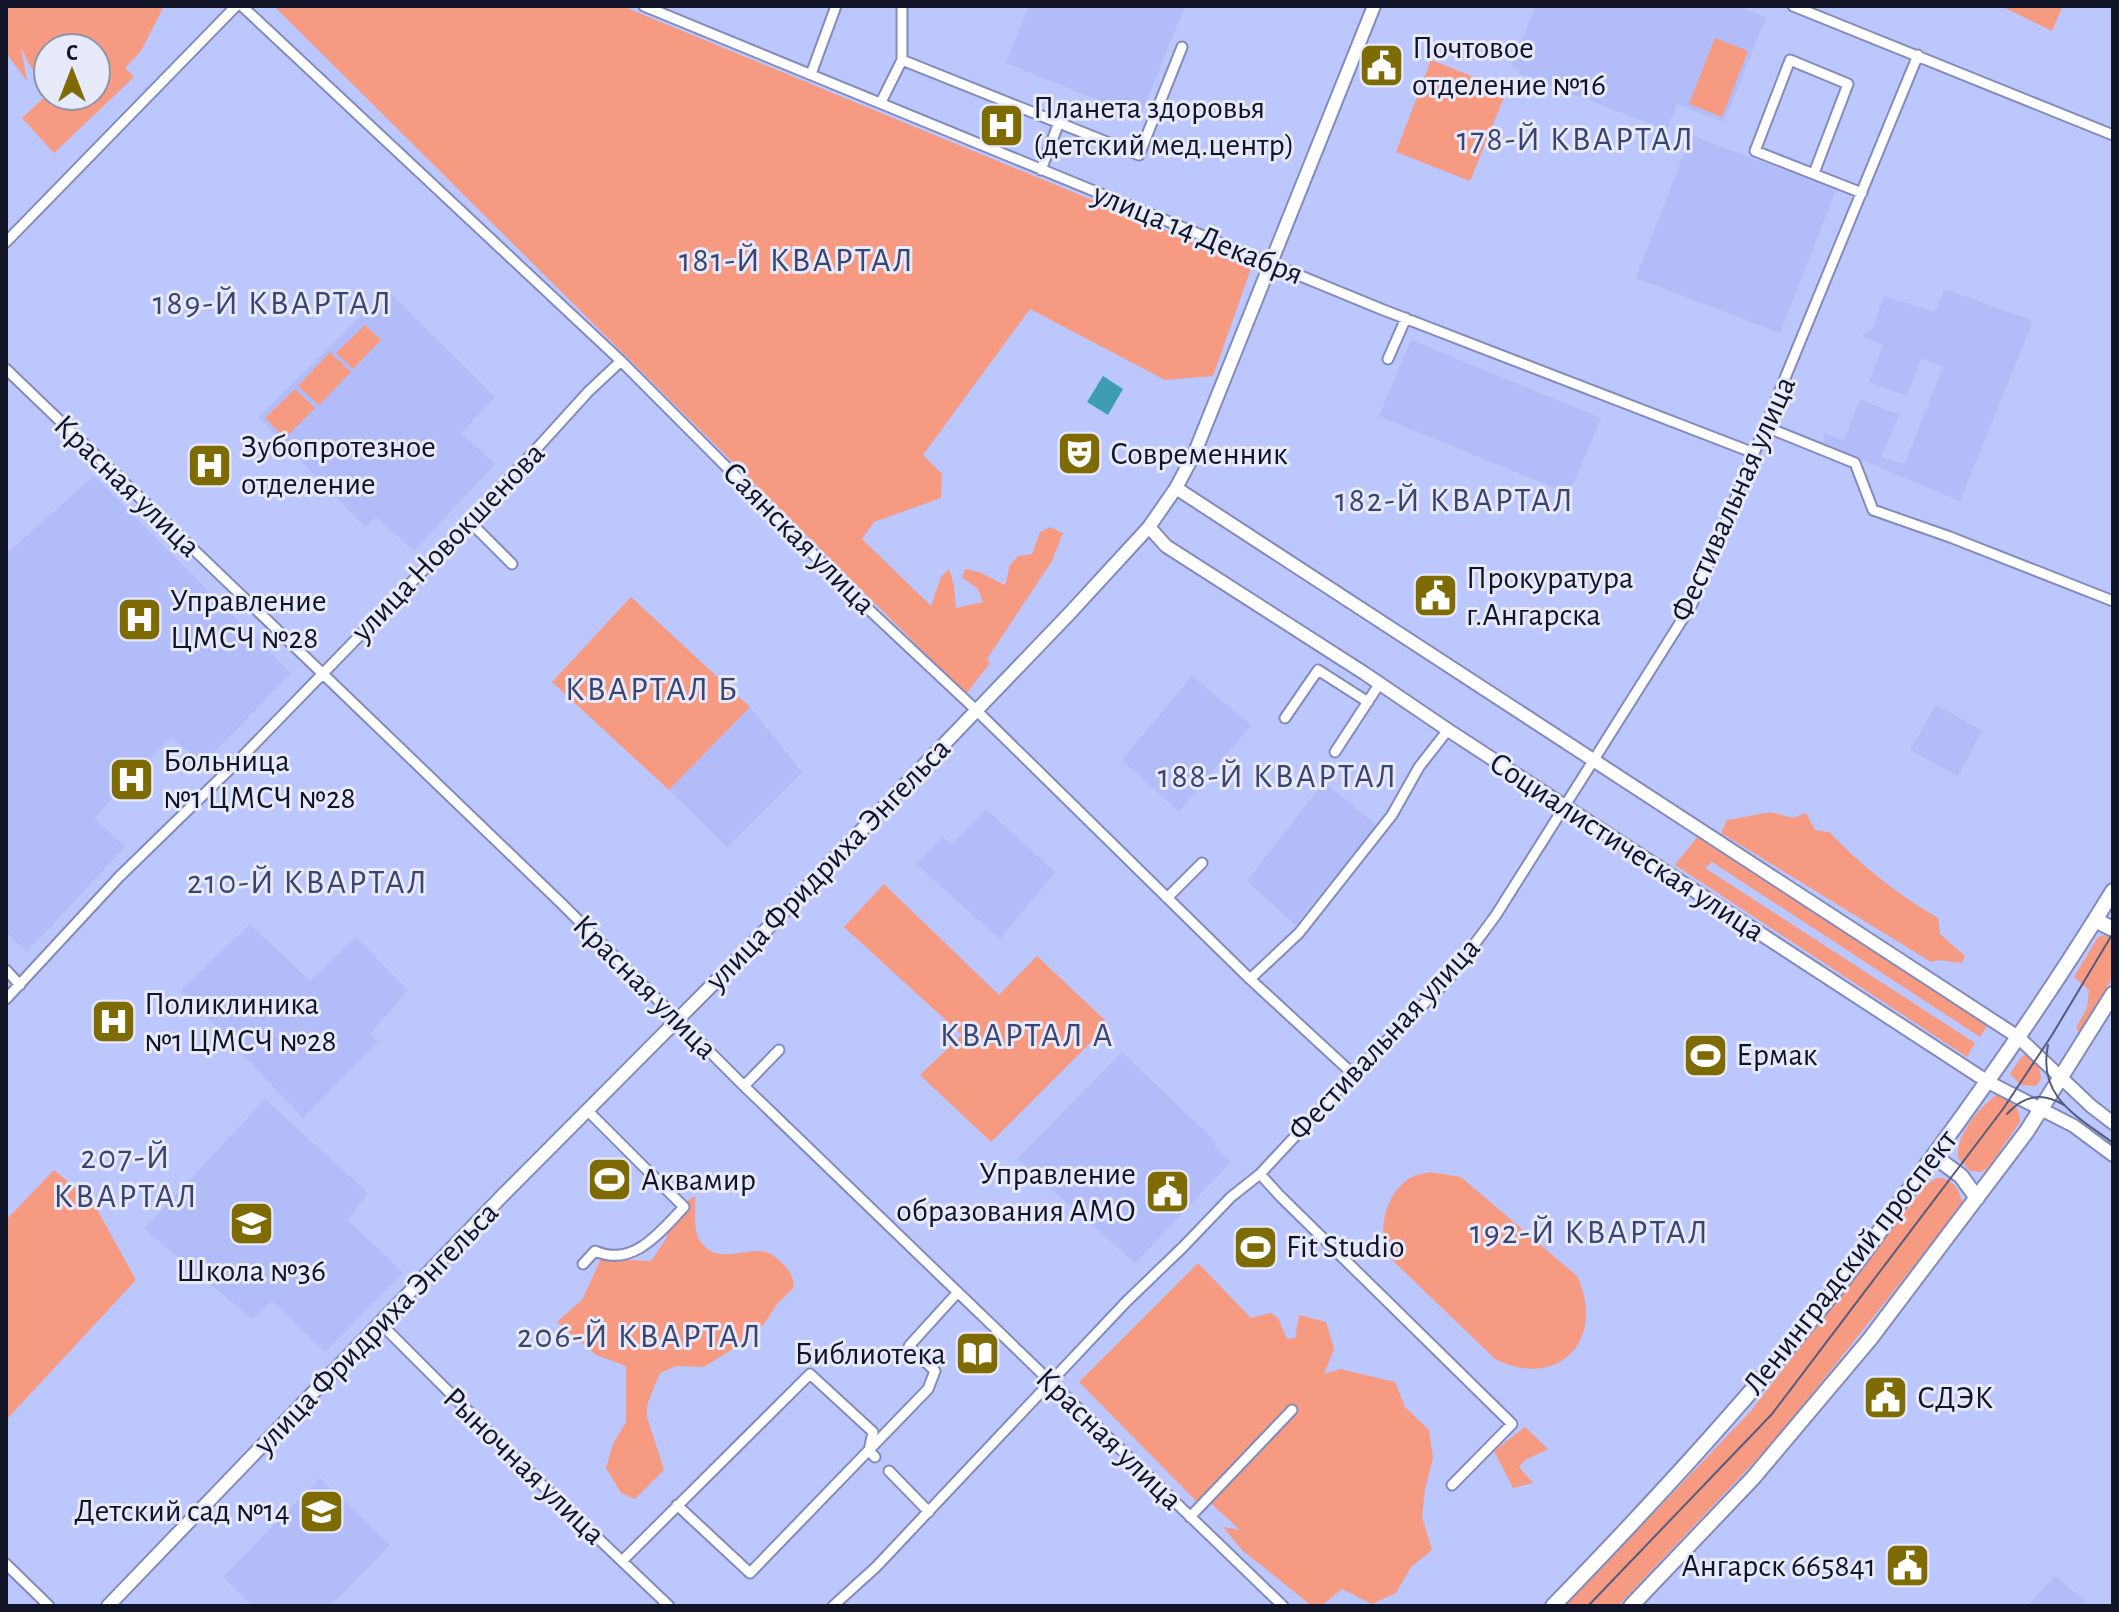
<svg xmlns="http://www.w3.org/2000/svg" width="2119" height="1612" viewBox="0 0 2119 1612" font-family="'Alegreya Sans',sans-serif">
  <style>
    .built { fill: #b1bcf9 }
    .green { fill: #f79a82; fill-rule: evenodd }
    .water { fill: #3f9db3 }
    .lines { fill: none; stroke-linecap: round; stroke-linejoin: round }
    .minor-casing { stroke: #818bbd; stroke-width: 13 }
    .tertiary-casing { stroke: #818bbd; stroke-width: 16 }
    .secondary-casing { stroke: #818bbd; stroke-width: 18 }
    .minor { stroke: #fff; stroke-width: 9 }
    .tertiary { stroke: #fff; stroke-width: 12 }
    .secondary { stroke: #fff; stroke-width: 14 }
    .tram { stroke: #555b7c; stroke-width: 2 }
    .labels { text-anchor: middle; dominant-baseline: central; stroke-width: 6; stroke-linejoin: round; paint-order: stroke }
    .poi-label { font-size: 32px; fill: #111427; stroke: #e7eafb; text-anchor: start }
    .street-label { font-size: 32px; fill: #111427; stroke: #e7eafb }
    .neighbourhood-label { font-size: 34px; letter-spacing: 2px; fill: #3c436f; stroke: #e7eafb }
  </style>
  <rect width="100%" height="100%" fill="#bcc7fd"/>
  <!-- built -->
  <path class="built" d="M1029 6H1185L1140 117 1006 63Z
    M1536 6H1738L1766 17 1724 122 1677 104 1667 130 1518 73 1519 69 1511 66Z
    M1691 135 1836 190 1780 333 1636 278Z
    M1945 289 2033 321 1960 501 1824 444 1823 433 1844 440 1860 399 1899 415 1881 457 1904 465 1943 367 1921 358 1907 396 1869 382 1883 345 1862 336 1873 328 1884 296 1935 312Z
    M387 290 495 397 461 433 495 464 414 551 376 517 365 527 259 417Z
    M1411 340 1601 418 1569 494 1379 416Z
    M94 476 291 673 203 764 171 737 94 818 125 847 27 952 6 932V554Z
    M1192 676 1251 725 1179 812 1122 760Z
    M1936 705 1982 730 1958 776 1910 750Z
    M750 707 802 772 727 847 669 790Z
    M1324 782 1377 825 1295 925 1247 881Z
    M986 809 1055 872 1000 939 916 864 943 837 952 845Z
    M250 924 310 981 356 937 408 990 370 1034 378 1042 303 1118 181 990Z
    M1122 1052 1217 1143 1215 1147 1231 1162 1135 1263 1017 1159Z
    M265 1099 368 1193 348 1220 403 1273 325 1352 272 1301 252 1319 144 1229Z
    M320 1478 390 1545 330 1606H253L223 1577Z
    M2055 1576 2091 1606H2027Z"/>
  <!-- green -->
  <path class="green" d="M6 6H164L141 51 125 68 134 77 54 153 22 118 46 96 21 48 27 81 6 53ZM48 48H96V96H48Z
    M274 6H622L1252 266 1213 376 1165 380 1030 309 923 455 942 474 941 498 874 522 862 539 931 606 941 577 949 569 954 586 956 608 983 602 978 589 962 577 965 569 979 572 1005 585 1010 565 1018 556 1032 554 1040 532 1050 527 1063 533 1052 561 987 659 990 663 966 694Z
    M2001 6H2063L2052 31Z
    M1715 38 1748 51 1722 117 1689 104Z
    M1431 60 1507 90 1470 181 1396 152Z
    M365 325 381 340 353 369 336 353Z
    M330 352 351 372 319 405 298 386Z
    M295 389 315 408 285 438 265 418Z
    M631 597 750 707 669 790 552 682Z
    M1771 812 1793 818 1806 813 1815 830 1829 832C1861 865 1898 895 1938 918L1940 934 1965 956 1962 963 1939 960 1931 962 1721 833 1727 820Z
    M1698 836 1718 844 1989 1023 1980 1037 1712 862 1705 868 1975 1043 1967 1057 1675 865Z
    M884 884 999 995 1037 956 1109 1024 991 1142 920 1075 962 1035 844 927Z
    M2105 935 2113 939V977L2080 1033 2076 1028 2087 1008 2089 990 2074 977 2098 937Z
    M2026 1055 2030 1056 2039 1067 2041 1079 2036 1086 2021 1085 2010 1074 2022 1056Z
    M1996 1095C2010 1099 2021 1107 2020 1122L1988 1168 1981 1172 1970 1171 1958 1158C1955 1136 1979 1108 1996 1095Z
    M54 1170 93 1202 136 1280 6 1420V1220Z
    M1429 1172 1461 1177 1577 1276C1607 1340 1558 1391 1495 1359L1387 1255C1378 1229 1385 1194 1410 1178 1415 1175 1423 1174 1429 1172Z
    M1937 1178C1953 1177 1959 1190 1963 1204L1777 1438 1618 1606H1565L1750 1412 1927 1184Z
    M695 1196C696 1208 693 1229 699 1239 716 1269 748 1244 769 1253 774 1255 781 1262 784 1265 790 1271 794 1279 794 1287L777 1304 764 1324 739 1345 704 1367 676 1366 660 1373 647 1405V1417L664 1470 635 1499 621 1493 606 1468 613 1444 626 1422V1366L596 1355 557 1322 582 1300 601 1259 651 1261 666 1239 677 1208Z
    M1198 1263 1251 1318 1271 1313 1278 1318 1287 1339 1295 1338 1299 1315 1326 1322 1334 1349 1324 1374 1340 1369 1395 1382 1405 1407 1429 1430 1433 1458 1425 1489 1422 1517 1432 1550 1411 1567 1396 1593 1372 1604 1342 1589 1321 1606H1312L1242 1550 1223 1527 1240 1530 1204 1497 1198 1503 1079 1382Z
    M1525 1427 1548 1449 1525 1460 1519 1467 1533 1483 1513 1488 1494 1451Z"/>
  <!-- water -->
  <path class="water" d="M1103 376 1123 389 1108 415 1087 402Z"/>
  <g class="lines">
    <defs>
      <path id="minor" d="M242 6 621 361 863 604 975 709 1250 979 1353 1074
        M644 6 1381 309 1754 453
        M1793 6 2113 135
        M902 60 1139 155 1182 47
        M811 74 836 6
        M881 102 902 60V6
        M1041 170 1059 122
        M1814 173 1848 84 1790 60 1755 151 1862 193
        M6 242 236 6
        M1388 359 1406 318
        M6 369 561 903 744 1086 1283 1606
        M1766 427 1855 463 1873 510 1950 537 2113 601
        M470 522 512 564
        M1285 718 1318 670 1368 702
        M1335 752 1380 683
        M1167 898 1202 863
        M6 970 20 985
        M1250 979 1299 933 1392 815 1419 767 1448 730
        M6 999 119 877 238 761 470 522 588 392 621 361
        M744 1086 779 1050
        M1260 1174 1280 1196 1512 1424 1452 1485
        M583 1264 595 1251C633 1268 660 1232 684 1207L587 1110
        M381 1324 537 1480 669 1606
        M889 1471 929 1512
        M677 1505 750 1573 928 1389 935 1371 909 1346 958 1292
        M1190 1517 1292 1410
        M622 1561 810 1374 873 1432 869 1451 875 1457
        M6 1564 49 1606
        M833 1606 876 1567 1126 1302 1183 1247 1231 1197 1260 1174 1353 1074 1448 980 1496 915 1692 604 1918 55"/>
      <path id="tertiary" d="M1176 488 2018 1037 2091 1106 2113 1123
        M1149 527 1166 546 1364 673 1448 730 1988 1082 2074 1126 2113 1155
        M108 1606 504 1194 738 959 1069 614 1149 527 1176 488 1195 452 1374 6"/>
      <path id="secondary" d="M2095 920 2113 929
        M1934 1156 1961 1176 1977 1198
        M1553 1606C1657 1499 1759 1388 1851 1270 1878 1235 1903 1198 1929 1162 1994 1074 2056 984 2113 891
        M1631 1606 1753 1478 1870 1339 2027 1131 2113 994"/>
    </defs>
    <!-- minor casing -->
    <use href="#minor" class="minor-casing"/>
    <!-- tertiary casing -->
    <use href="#tertiary" class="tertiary-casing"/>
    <!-- secondary casing -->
    <use href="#secondary" class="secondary-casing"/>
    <!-- minor -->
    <use href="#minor" class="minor"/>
    <!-- tertiary -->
    <use href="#tertiary" class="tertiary"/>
    <!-- secondary -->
    <use href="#secondary" class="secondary"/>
    <!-- tram -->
    <path class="tram" d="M2048 1045C2037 1097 2077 1116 2113 1143
      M2007 1114C2024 1095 2042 1092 2064 1105
      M1588 1606 1772 1414 2003 1109 2052 1035 2113 933"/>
  </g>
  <!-- icons -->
  <defs>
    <symbol id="civic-square" viewBox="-11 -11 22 22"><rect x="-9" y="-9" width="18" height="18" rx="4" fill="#7f6b04" stroke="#e7eafb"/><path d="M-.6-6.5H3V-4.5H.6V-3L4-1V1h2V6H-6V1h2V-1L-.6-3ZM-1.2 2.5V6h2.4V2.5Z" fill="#fff"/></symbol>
    <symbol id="hospital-square" viewBox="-11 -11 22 22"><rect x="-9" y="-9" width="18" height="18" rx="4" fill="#7f6b04" stroke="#e7eafb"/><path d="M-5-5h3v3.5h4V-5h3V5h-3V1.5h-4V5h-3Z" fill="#fff"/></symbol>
    <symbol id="theatre-square" viewBox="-11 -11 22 22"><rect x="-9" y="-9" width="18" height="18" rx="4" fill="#7f6b04" stroke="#e7eafb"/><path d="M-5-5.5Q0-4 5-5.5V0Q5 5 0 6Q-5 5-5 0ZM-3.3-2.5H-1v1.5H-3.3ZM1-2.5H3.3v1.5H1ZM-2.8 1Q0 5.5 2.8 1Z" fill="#fff"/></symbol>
    <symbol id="stadium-square" viewBox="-11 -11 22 22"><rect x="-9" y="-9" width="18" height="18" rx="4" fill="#7f6b04" stroke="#e7eafb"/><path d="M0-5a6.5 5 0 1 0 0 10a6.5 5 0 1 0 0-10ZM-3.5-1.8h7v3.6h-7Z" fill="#fff"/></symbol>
    <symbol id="school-square" viewBox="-11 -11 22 22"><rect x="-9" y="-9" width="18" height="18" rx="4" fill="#7f6b04" stroke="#e7eafb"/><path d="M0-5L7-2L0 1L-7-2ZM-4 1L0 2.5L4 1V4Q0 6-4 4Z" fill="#fff"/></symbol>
    <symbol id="library-square" viewBox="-11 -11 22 22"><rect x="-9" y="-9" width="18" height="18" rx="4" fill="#7f6b04" stroke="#e7eafb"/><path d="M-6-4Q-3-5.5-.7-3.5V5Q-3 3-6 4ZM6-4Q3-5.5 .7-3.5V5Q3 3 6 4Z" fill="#fff"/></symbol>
  </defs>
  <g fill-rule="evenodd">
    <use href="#civic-square" x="1356" y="40" width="51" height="51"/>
    <use href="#hospital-square" x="976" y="100" width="51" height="51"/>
    <use href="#theatre-square" x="1054" y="428" width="51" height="51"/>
    <use href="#hospital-square" x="184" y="440" width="51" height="51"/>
    <use href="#civic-square" x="1410" y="570" width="51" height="51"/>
    <use href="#hospital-square" x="114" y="594" width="51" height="51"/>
    <use href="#hospital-square" x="106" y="754" width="51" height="51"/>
    <use href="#hospital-square" x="88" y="996" width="51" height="51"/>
    <use href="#stadium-square" x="1680" y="1030" width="51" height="51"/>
    <use href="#stadium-square" x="584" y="1154" width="51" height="51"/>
    <use href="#civic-square" x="1142" y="1166" width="51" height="51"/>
    <use href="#school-square" x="226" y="1198" width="51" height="51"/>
    <use href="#stadium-square" x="1230" y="1222" width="51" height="51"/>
    <use href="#library-square" x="952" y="1328" width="51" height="51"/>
    <use href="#civic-square" x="1860" y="1372" width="51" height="51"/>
    <use href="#school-square" x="296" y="1486" width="51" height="51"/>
    <use href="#civic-square" x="1882" y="1540" width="51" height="51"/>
  </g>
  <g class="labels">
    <!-- poi labels -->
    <g class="poi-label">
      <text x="1412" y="48">Почтовое<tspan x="1412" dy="37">отделение №16</tspan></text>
      <text x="1033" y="108">Планета здоровья<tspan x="1033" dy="37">(детский мед.центр)</tspan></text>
      <text x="241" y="447">Зубопротезное<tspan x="241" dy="37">отделение</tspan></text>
      <text x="1110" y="454">Современник</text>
      <text x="1466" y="578">Прокуратура<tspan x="1466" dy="37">г.Ангарска</tspan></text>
      <text x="170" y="601">Управление<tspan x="170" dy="37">ЦМСЧ №28</tspan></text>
      <text x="163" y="761">Больница<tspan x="163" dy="37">№1 ЦМСЧ №28</tspan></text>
      <text x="144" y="1004">Поликлиника<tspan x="144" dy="37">№1 ЦМСЧ №28</tspan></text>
      <text x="1736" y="1055">Ермак</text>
      <text x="1136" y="1174" text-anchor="end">Управление<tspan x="1136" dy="37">образования АМО</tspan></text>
      <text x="641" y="1180">Аквамир</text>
      <text x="1286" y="1247">Fit Studio</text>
      <text x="251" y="1271" text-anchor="middle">Школа №36</text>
      <text x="946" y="1354" text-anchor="end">Библиотека</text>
      <text x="1917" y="1398">СДЭК</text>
      <text x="290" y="1511" text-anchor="end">Детский сад №14</text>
      <text x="1876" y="1566" text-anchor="end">Ангарск 665841</text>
    </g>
    <!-- street labels -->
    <g class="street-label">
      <text transform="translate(1198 234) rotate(22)">улица 14 Декабря</text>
      <text transform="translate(127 486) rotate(44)">Красная улица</text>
      <text transform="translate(1733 499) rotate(-66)">Фестивальная улица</text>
      <text transform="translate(799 538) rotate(45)">Саянская улица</text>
      <text transform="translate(448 542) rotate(-46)">улица Новокшенова</text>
      <text transform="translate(1627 847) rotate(33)">Социалистическая улица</text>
      <text transform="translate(828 864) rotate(-46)">улица Фридриха Энгельса</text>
      <text transform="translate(645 987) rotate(45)">Красная улица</text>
      <text transform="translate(1384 1039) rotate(-47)">Фестивальная улица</text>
      <text transform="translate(1850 1262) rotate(-52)">Ленинградский проспект</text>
      <text transform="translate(376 1328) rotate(-46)">улица Фридриха Энгельса</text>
      <text transform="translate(1109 1439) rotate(44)">Красная улица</text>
      <text transform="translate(524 1466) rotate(44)">Рыночная улица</text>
    </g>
    <!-- neighbourhood labels -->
    <g class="neighbourhood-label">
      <text x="1576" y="140">178-Й КВАРТАЛ</text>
      <text x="797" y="261">181-Й КВАРТАЛ</text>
      <text x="273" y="304">189-Й КВАРТАЛ</text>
      <text x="1455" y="501">182-Й КВАРТАЛ</text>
      <text x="652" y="690">КВАРТАЛ Б</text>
      <text x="1278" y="777">188-Й КВАРТАЛ</text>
      <text x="308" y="883">210-Й КВАРТАЛ</text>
      <text x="1027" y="1036">КВАРТАЛ А</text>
      <text x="126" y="1158">207-Й<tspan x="126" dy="39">КВАРТАЛ</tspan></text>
      <text x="1590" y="1233">192-Й КВАРТАЛ</text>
      <text x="640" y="1337">206-Й КВАРТАЛ</text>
    </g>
  </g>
  <!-- border -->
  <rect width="2119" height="1612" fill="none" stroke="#111427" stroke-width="16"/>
  <!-- north arrow -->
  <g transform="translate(72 72)"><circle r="38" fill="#e7eafb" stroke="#9194a6" stroke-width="2"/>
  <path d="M0-6L14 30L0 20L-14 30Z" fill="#7f6b04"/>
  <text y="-12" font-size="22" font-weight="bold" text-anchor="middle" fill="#111427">С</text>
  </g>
</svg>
